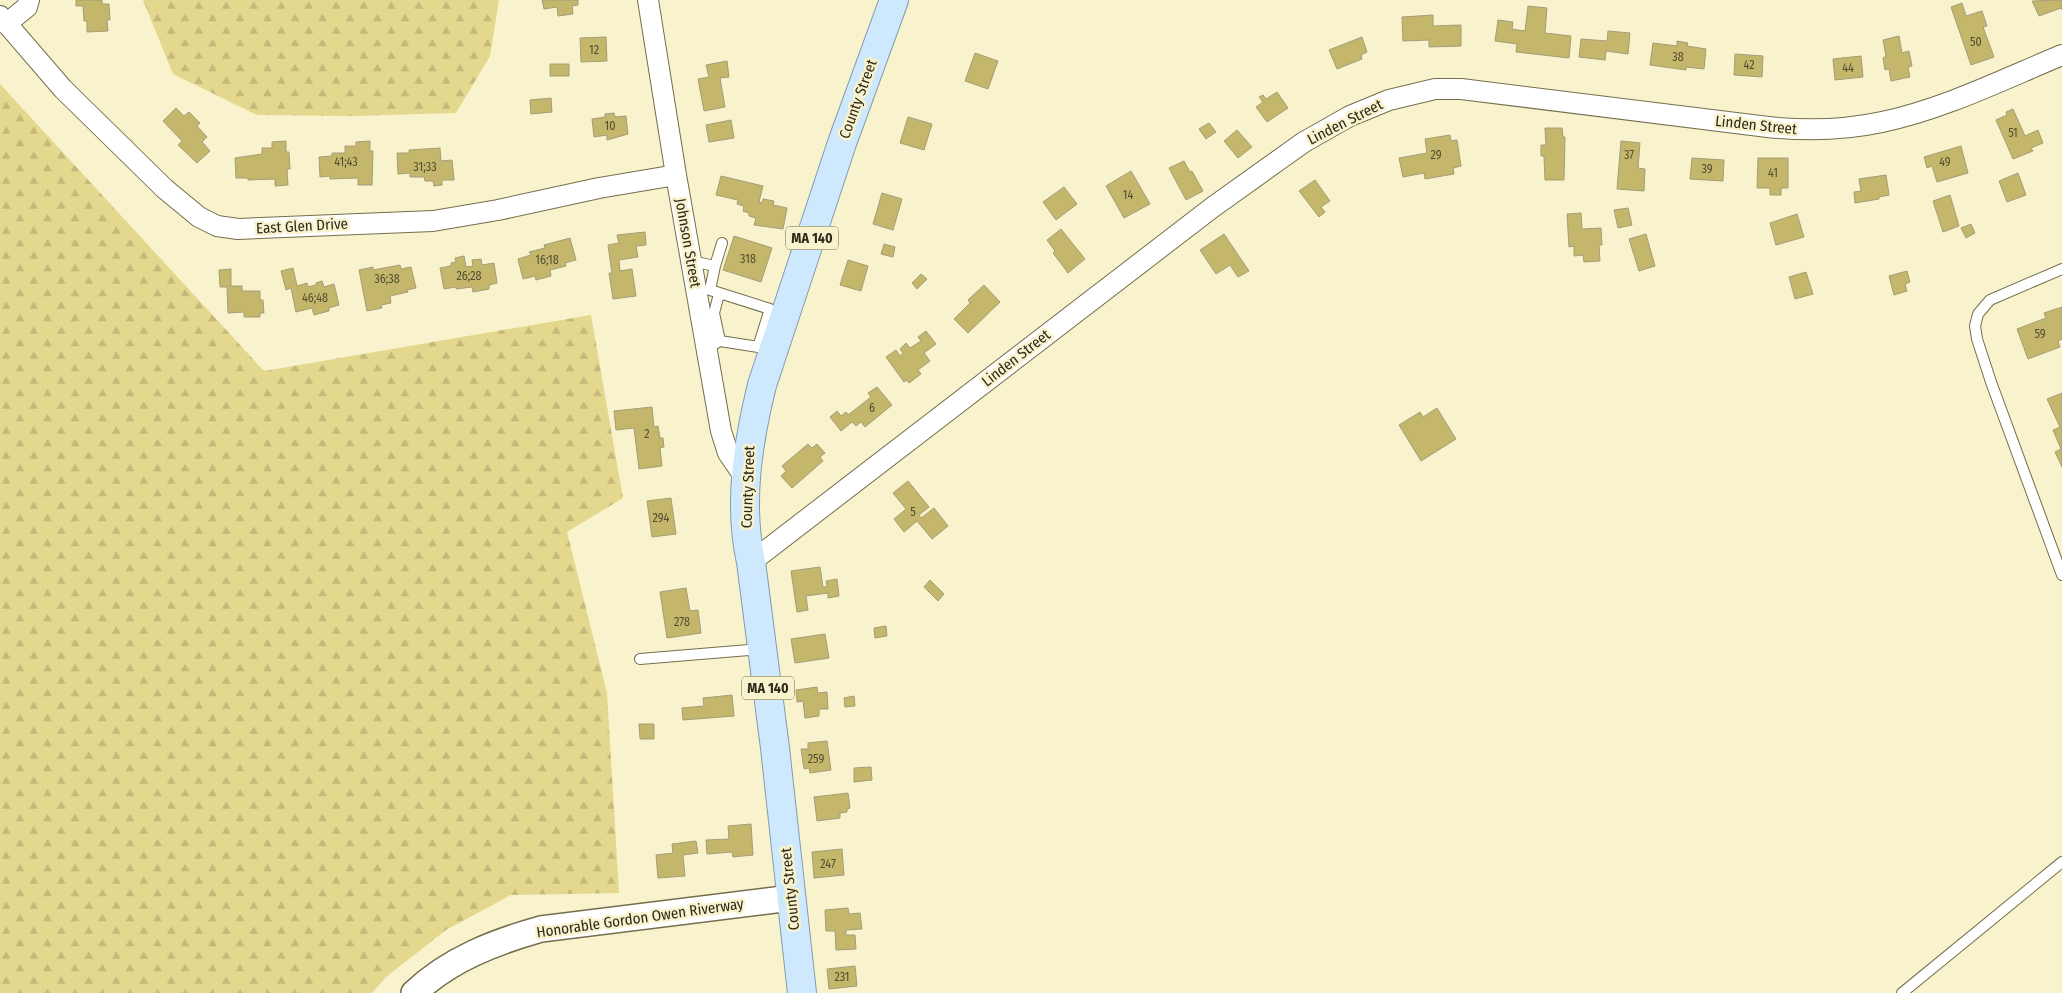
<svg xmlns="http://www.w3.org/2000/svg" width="2062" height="993" viewBox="0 0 2062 993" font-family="'Fira Sans Condensed',sans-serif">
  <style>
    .forest { fill: url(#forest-firs) }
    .building { fill: #c4b76c; stroke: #a39d79 }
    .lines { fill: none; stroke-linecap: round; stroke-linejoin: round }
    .service-casing { stroke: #746e4c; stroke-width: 12 }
    .minor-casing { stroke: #746e4c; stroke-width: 22 }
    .tertiary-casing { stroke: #746e4c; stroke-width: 28 }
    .primary-casing { stroke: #819caf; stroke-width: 30 }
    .service { stroke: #fff; stroke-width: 10 }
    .minor { stroke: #fff; stroke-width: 20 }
    .tertiary { stroke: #fff; stroke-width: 25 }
    .primary { stroke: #cee8fe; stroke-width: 28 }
    .labels { text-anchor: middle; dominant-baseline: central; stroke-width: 5; stroke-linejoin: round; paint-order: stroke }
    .number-label { font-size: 12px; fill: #534d30 }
    .shield { fill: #f9f3cd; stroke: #6a6651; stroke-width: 1 }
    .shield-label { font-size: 14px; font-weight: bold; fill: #2d2a1c }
    .street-label { font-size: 15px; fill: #2d2a1c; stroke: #f9f3cd }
  </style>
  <defs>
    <pattern id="forest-firs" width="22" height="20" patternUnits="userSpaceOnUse" patternTransform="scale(1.25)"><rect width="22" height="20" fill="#e4d78e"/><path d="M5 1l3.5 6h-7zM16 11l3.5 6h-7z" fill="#c4b97a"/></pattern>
  </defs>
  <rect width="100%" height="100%" fill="#f9f3cd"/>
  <!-- forest -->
  <path class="forest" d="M143 0H499L490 56 456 113 354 116 257 115 173 74Z
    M0 84 264 371 591 315 623 498 567 532 607 693 619 893 511 895 446 930 386 977 372 993H0Z"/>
  <!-- building -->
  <path class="building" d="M76 0H102V4H109L110 20H107L108 31 87 32V21H84L83 6H76Z
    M542 0H578V5L572 6 573 14 558 16 557 7 544 9Z
    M2062 0V10L2061 8 2039 16 2032 1Z
    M1962 3 1966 16 1982 11 1987 26 1983 27 1994 57 1971 65 1951 7Z
    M1528 6 1547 8 1545 33 1571 36 1569 58 1516 52 1517 44 1495 41 1498 20 1513 22 1512 29 1525 31Z
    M1433 15V26L1461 25V46L1429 47V40L1403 41 1402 17Z
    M1608 31 1630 33 1628 54 1606 51 1605 60 1579 57 1581 39 1607 41Z
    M1899 36 1902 53 1909 51 1912 66 1908 67 1910 77 1891 81 1889 69 1885 70 1883 58 1886 56 1883 40Z
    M606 37 607 61 581 62 580 38Z
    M1362 37 1367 52 1361 55 1362 59 1337 69 1329 50Z
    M1677 41 1688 43 1687 46 1706 49 1704 69 1686 67V70L1650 65 1653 43 1677 46Z
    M975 53 998 61 988 89 965 81Z
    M1735 54 1763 56 1762 77 1734 75Z
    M1861 56 1863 77 1835 80 1833 59Z
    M727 61 729 77 720 78 725 107 704 111 698 79 709 77 706 65Z
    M550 64H569V76H550Z
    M1277 92 1288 108 1267 122 1256 107 1263 102 1259 97 1263 95 1266 99Z
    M551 98 552 112 531 114 530 100Z
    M176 108 184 116 189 112 200 123 197 126 207 137 202 142 210 151 197 163 178 145 182 141 163 121Z
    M2013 109 2025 136 2038 130 2043 143 2031 148 2033 151 2013 159 1996 120 2007 115 2006 112Z
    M614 113 615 117 626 116 628 134 607 140V135L594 137 592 119 605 117V114Z
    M908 117 932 124 924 150 900 143Z
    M731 120 734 138 709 142 706 125Z
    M1209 123 1216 132 1206 139 1199 129Z
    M1545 128H1562L1563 137H1565L1564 180H1545L1544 156H1541V145H1546Z
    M1237 130 1252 147 1238 158 1224 141Z
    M1450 135 1451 141 1457 140 1461 166 1453 168 1454 174 1425 179 1424 173 1403 177 1399 158 1427 153 1425 139Z
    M286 141V152H289L290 169H287L288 185 275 186V179L248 180V178H236L235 158 262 154V148H272V142Z
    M370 141V151H373L372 185H358V178L330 179V176L320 177 319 157 332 156V153H345V146H356V142Z
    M1621 141 1640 143 1638 168 1645 169 1644 191 1617 189Z
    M1961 146 1968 173 1937 182 1932 166 1927 168 1924 157Z
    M440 148 441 161 452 160 454 180H442V185L434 186 433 181H425L424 177H410V173L398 174 397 153H409V150Z
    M1692 158 1724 160 1723 181 1690 179Z
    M1758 158H1788V188H1781V195H1770V188H1757Z
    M1184 161 1190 172 1192 171 1203 191 1186 200 1169 168Z
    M1131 171 1150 204 1124 218 1106 186Z
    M2018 173 2026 195 2007 202 1999 181Z
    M1886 175 1889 195 1879 197V199L1855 203 1854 192 1861 191 1859 179Z
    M721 176 763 186 759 202 762 203 763 199 774 201 773 205 787 208 783 229 754 225 756 218 749 216V213L743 211 744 206 737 204 738 200 716 195Z
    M1315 180 1330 201 1321 207 1325 212 1319 217 1299 191Z
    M1064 187 1077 204 1056 220 1043 202Z
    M882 193 902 199 893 230 873 224Z
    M1950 195 1959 226 1943 232 1933 201Z
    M1628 208 1632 225 1618 228 1614 210Z
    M1581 213 1582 229 1601 228 1602 245H1599L1600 261 1584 262 1583 255 1574 256V246L1569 247 1567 214Z
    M1797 214 1804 237 1776 245 1770 223Z
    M1971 224 1975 233 1966 238 1961 228Z
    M1061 229 1085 259 1068 273 1053 253 1055 251 1047 240Z
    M645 232 646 245 636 246 638 257 619 260 620 271 632 269 636 296 613 299 609 273H612L608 245 619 243 617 235Z
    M1224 234 1249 271 1238 277 1230 265 1216 274 1200 250Z
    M1646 234 1655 266 1639 271 1629 239Z
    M734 236 772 248 761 282 723 270Z
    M570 238 576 260 565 263 566 266 550 270 551 276 536 280 535 276 523 279 518 259 531 255 529 252 545 248 544 245Z
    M884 244 895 247 893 257 881 254Z
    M464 256 466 267 473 266 472 260 481 259 482 265 494 263 497 283 489 285V289L473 292 472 287 456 289V287L444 289 440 268 451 266V263L456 262 455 258Z
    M848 260 868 266 861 291 840 285Z
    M400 265 401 269 411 267 416 288 407 290 408 292 390 296 391 303 381 305 382 308 367 311 359 270 373 267V270Z
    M293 268 297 286 307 283 308 287 316 285V283L322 281 324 287 334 284 339 305 329 308V311L314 315 312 308 296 312 291 288 286 290 281 271Z
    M231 269V286H242V291H260V300H263L264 313H260V317H244V312L228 313 227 287H220L219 270Z
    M1907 271 1910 282 1905 284 1907 291 1894 295 1889 276Z
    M1806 272 1813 294 1795 299 1789 277Z
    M921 274 927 279 917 289 912 283Z
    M984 285 1000 302 968 333 954 319 970 303 968 300Z
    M2062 307V339L2058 341 2060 347 2028 359 2017 329 2046 318 2044 313Z
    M926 331 936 344 924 353 930 361 918 370 921 374 909 383 907 380 904 382 886 357 896 350 900 356 903 353 900 349 906 343 910 348 921 341 918 337Z
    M877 387 892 405 865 427 861 422 856 426 852 422 841 431 830 417 837 411 841 416 846 412 848 415 871 397 868 393Z
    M2062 393V467L2055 452 2061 449 2053 430 2060 427 2047 399Z
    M652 407 654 427 658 426 660 438H663L664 447 660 448 662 466 639 469 634 428 616 430 614 411Z
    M1437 408 1456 439 1421 461 1399 425 1420 412 1423 417Z
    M808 444 812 448 817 444 825 453 820 457 823 461 792 488 781 476 786 471 782 466Z
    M908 481 929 507 919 515 921 518 934 508 948 526 932 539 917 521 904 532 894 519 906 509 893 493Z
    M671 498 676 534 652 537 647 501Z
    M820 567 823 587H827L826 581 837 579 839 596 828 598V593L806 596 808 610 797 612 791 571Z
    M930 580 944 594 938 601 924 587Z
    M686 588 690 611 698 610 701 633 667 638 660 592Z
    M886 626 887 636 875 638 874 628Z
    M825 634 829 658 795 663 791 639Z
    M817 687 818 693 827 692 828 709H819V716L805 718 803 701 797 702 796 690Z
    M732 695 734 716 683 720 682 708 704 706 703 698Z
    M854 696 855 706 845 707 844 698Z
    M639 724H654V739H640Z
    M827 741 831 770 810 773 809 768 804 769 801 749H808V743Z
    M871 767 872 780 854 782V768Z
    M848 793 850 808 847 809V812L840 813V818L817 821 814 797Z
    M751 824 753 855 733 857 732 852 707 854 706 840 729 839 728 826Z
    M696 841 698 853 683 855 685 876 658 878 656 855 673 853 672 844Z
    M842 849 844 875 814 878 812 852Z
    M848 908 849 914 860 913 862 929 846 930V935H855L856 949 836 950 835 931H826L825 910Z
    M855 966 857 986 829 989 827 969Z"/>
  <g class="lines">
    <defs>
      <path id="service" d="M691 261 715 266 722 243
        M715 266 710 290 770 309 758 347
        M2062 269 1990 300 1978 314 1975 326 1977 339 1991 382 2062 575
        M719 294 714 313 720 341
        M706 349 720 341 765 348
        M640 659 761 649
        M1902 993 2062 862"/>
      <path id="minor" d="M648 0 676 175 721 431 728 453 746 479
        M0 16 63 89 165 189 199 217 217 226 238 229 433 221 498 210 599 188 676 175
        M6 24 27 7 29 0
        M751 562 1213 207 1304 142 1350 116 1389 100 1435 89H1461L1768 127C1806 131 1845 130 1882 122 1944 109 2004 79 2062 55"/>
      <path id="tertiary" d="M414 993C450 959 495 942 541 929L791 898"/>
      <path id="primary" d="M802 993 775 748 751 562C738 504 748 442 762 385L842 143 894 0"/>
    </defs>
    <!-- service casing -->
    <use href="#service" class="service-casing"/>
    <!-- minor casing -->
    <use href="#minor" class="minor-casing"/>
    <!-- tertiary casing -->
    <use href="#tertiary" class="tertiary-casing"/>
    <!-- primary casing -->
    <use href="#primary" class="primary-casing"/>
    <!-- service -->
    <use href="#service" class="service"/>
    <!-- minor -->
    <use href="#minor" class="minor"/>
    <!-- tertiary -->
    <use href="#tertiary" class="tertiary"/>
    <!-- primary -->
    <use href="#primary" class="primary"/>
  </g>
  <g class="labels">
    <!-- number labels -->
    <g class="number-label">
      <text x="1976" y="42">50</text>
      <text x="594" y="50">12</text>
      <text x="1678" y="57">38</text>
      <text x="1749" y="65">42</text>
      <text x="1848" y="68">44</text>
      <text x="610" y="126">10</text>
      <text x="2013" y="133">51</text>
      <text x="1436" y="155">29</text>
      <text x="1629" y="155">37</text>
      <text x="346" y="162">41;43</text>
      <text x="1945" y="162">49</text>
      <text x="425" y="167">31;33</text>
      <text x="1707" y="169">39</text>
      <text x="1773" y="173">41</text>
      <text x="1128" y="195">14</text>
      <text x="748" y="259">318</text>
      <text x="547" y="260">16;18</text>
      <text x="469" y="276">26;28</text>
      <text x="387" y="279">36;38</text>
      <text x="315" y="298">46;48</text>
      <text x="2040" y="334">59</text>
      <text x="872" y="408">6</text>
      <text x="647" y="434">2</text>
      <text x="913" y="512">5</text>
      <text x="661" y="518">294</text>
      <text x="682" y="622">278</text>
      <text x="816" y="759">259</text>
      <text x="828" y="864">247</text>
      <text x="842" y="977">231</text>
    </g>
    <!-- shield labels -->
    <g class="shield">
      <rect x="786" y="226.5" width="52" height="23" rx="4"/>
      <rect x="742" y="676.5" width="52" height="23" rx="4"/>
    </g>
    <g class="shield-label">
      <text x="812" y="238">MA 140</text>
      <text x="768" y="688">MA 140</text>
    </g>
    <!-- street labels -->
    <g class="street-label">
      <text transform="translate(858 99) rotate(-70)">County Street</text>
      <text transform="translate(1345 122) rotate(-27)">Linden Street</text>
      <text transform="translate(1756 125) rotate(6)">Linden Street</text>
      <text transform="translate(302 226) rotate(-3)">East Glen Drive</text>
      <text transform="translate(688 243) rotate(80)">Johnson Street</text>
      <text transform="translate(1016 358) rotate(-38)">Linden Street</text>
      <text transform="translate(748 487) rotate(-88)">County Street</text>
      <text transform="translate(790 889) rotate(-96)">County Street</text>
      <text transform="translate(640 918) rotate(-8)">Honorable Gordon Owen Riverway</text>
    </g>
  </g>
</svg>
